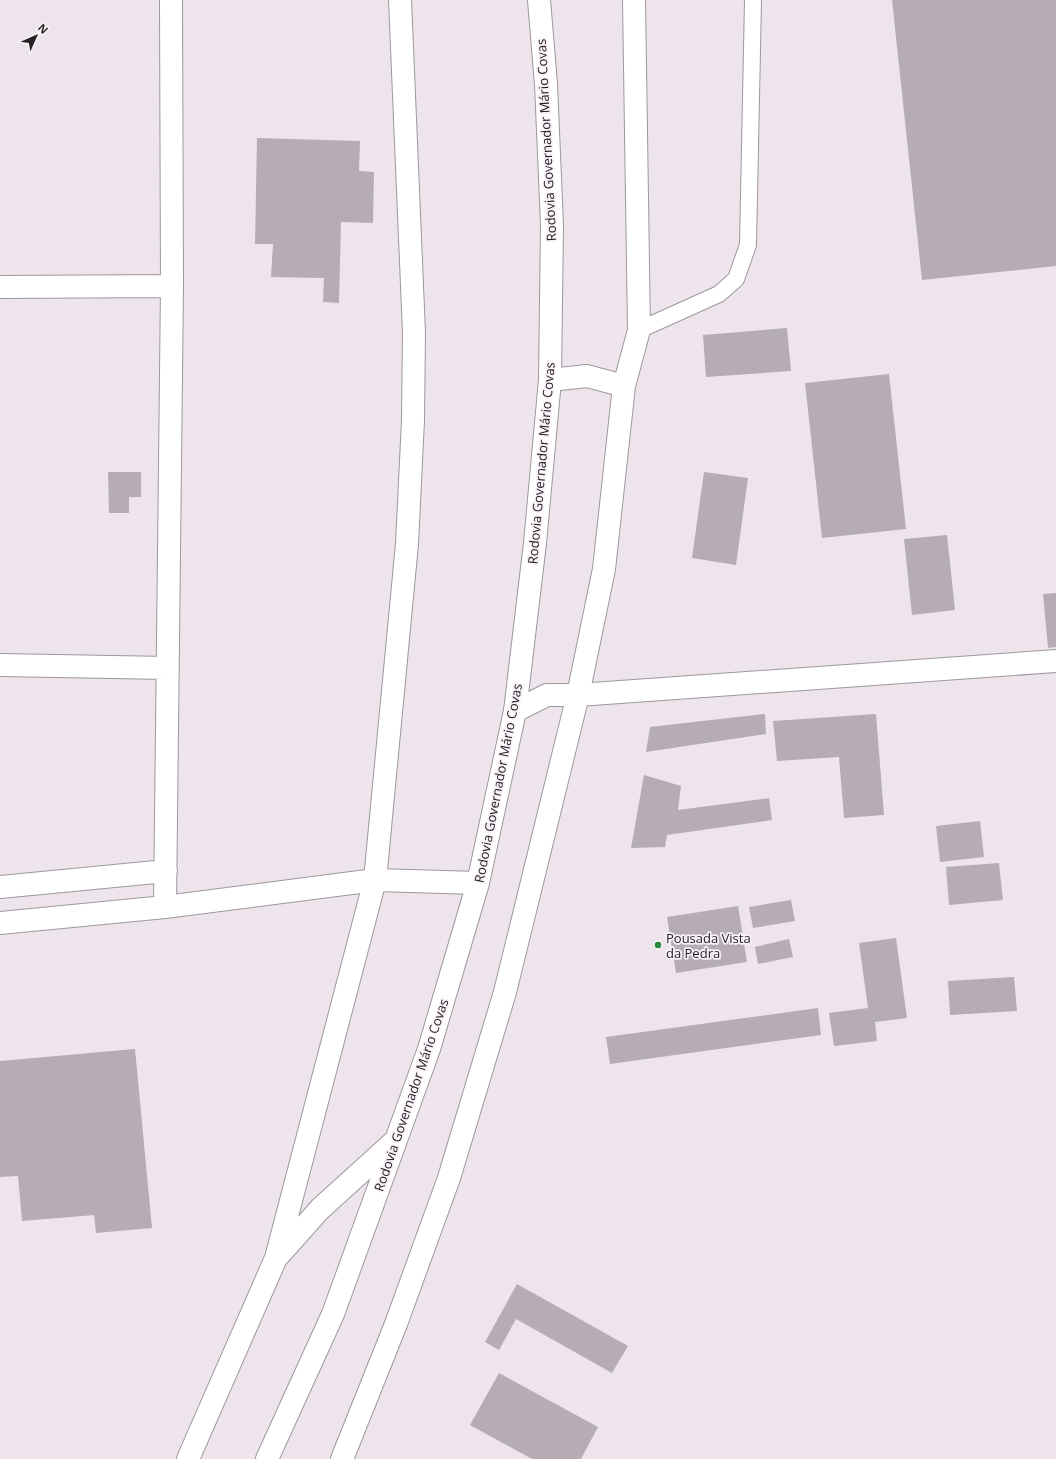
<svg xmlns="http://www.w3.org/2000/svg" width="1056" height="1459" viewBox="0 0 1056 1459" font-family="'Open Sans',sans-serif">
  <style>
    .building { fill: #b5adb3 }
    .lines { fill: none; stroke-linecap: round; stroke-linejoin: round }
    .service-casing { stroke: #9e979d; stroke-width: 18 }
    .minor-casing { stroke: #9e979d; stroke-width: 24 }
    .trunk-casing { stroke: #9e979d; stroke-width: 24 }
    .service { stroke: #fff; stroke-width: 16 }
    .minor { stroke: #fff; stroke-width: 22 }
    .trunk { stroke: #fff; stroke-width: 22 }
    .poi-dot { fill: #248b41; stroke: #faf2f8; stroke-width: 1.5 }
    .labels { text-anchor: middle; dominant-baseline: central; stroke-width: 3.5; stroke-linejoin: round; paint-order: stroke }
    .street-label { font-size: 13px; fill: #252224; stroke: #faf2f8 }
    .poi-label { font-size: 13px; fill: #252224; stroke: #faf2f8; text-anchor: start }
  </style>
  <rect width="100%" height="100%" fill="#ede5eb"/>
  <!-- building -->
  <path class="building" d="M892 0H1056V266L922 280Z
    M257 138 360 141 359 171 374 172 373 223 341 222 339 303 323 302 324 278 271 277 273 244H255Z
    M787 328 791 371 706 377 703 335Z
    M889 374 906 529 822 538 805 383Z
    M108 472H141V497H129V513H109Z
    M704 472 748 478 736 565 692 558Z
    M947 535 955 610 912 615 904 539Z
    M1056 593V647L1048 648 1043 594Z
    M765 714 766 734 646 752 650 727Z
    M876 714 884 815 844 818 839 757 777 761 773 721Z
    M644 775 681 786 678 810 769 798 772 820 667 835 665 847 631 848Z
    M980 821 984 857 940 862 936 826Z
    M999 863 1003 900 949 905 946 867Z
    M791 900 795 921 753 928 749 907Z
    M738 906 747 962 676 973 667 917Z
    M896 938 907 1018 875 1022 877 1041 834 1046 829 1013 868 1008 859 943Z
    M789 939 793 957 758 964 755 947Z
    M1014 977 1017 1011 950 1015 948 981Z
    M818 1008 821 1035 610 1064 606 1037Z
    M135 1049 152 1228 96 1233 94 1215 22 1221 18 1176 0 1177V1061Z
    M517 1284 628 1346 612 1373 516 1319 499 1350 485 1342Z
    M499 1373 598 1427 581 1459H532L470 1425Z"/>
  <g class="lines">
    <defs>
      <path id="service" d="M639 330 719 294 736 279 748 245 753 0"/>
      <path id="minor" d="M0 287 172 286
        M550 380 587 376 624 386
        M0 665 168 668
        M515 711 547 695H578L1056 661
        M0 887 166 871
        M165 907 172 286 171 0
        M0 923 165 907 375 880 478 883
        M342 1459 396 1324 449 1178 505 992 578 695 604 569 624 386 639 330 634 0"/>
      <path id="trunk" d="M279 1255 320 1209 395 1141
        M188 1459 276 1258 375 880 407 544 413 420 414 333 400 0
        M267 1459 333 1314 429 1049 478 883 515 711 535 543 550 380 552 225 546 84 539 0"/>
    </defs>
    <!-- service casing -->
    <use href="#service" class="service-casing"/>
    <!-- minor casing -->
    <use href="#minor" class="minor-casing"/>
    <!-- trunk casing -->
    <use href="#trunk" class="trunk-casing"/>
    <!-- service -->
    <use href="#service" class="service"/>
    <!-- minor -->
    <use href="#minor" class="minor"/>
    <!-- trunk -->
    <use href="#trunk" class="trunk"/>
  </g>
  <!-- markers -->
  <circle class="poi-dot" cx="658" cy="945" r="4"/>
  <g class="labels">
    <!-- street labels -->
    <g class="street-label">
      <text transform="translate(546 140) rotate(-93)">Rodovia Governador Mário Covas</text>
      <text transform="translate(541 463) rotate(-85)">Rodovia Governador Mário Covas</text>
      <text transform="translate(498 783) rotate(-79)">Rodovia Governador Mário Covas</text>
      <text transform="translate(411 1095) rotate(-71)">Rodovia Governador Mário Covas</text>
    </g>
    <!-- poi labels -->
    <g class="poi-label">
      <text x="666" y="938">Pousada Vista<tspan x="666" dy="15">da Pedra</tspan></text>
    </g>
  </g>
  <!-- north arrow -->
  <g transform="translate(36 36) rotate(45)" stroke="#faf2f8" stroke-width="3" paint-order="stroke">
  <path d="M0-3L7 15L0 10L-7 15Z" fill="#252224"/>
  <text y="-6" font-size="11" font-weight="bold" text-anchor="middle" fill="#252224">N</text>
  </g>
</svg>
